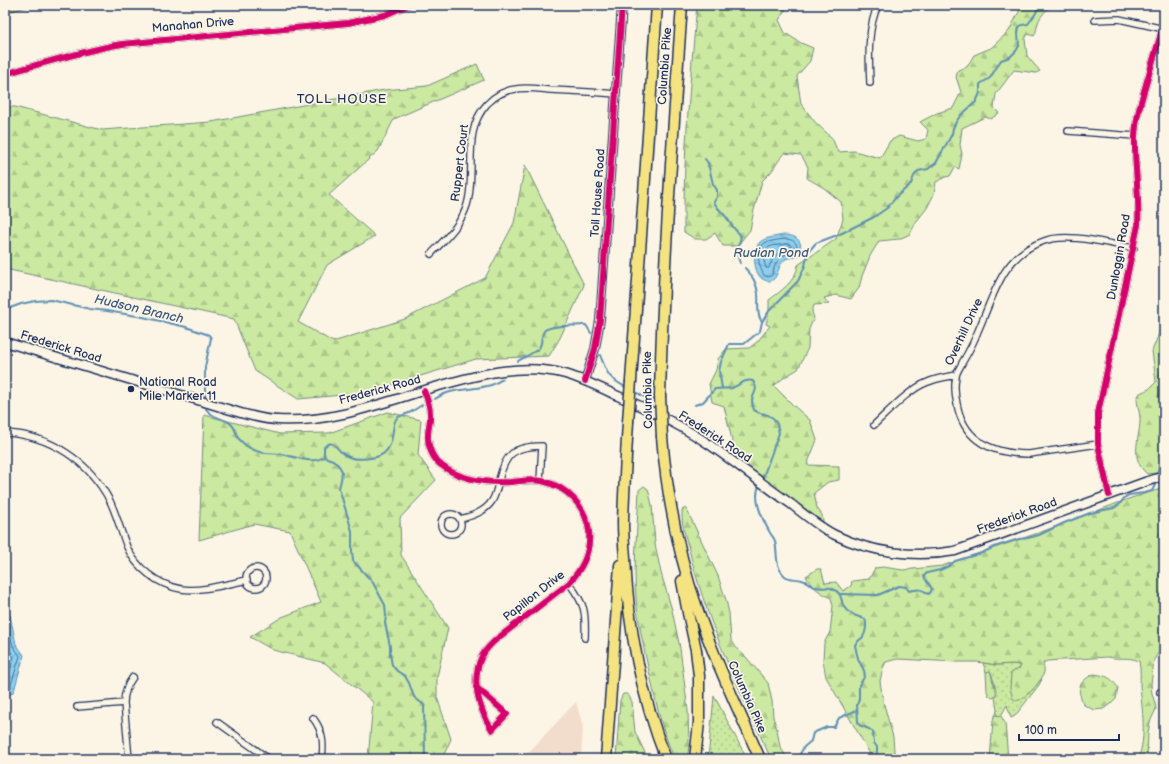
<svg xmlns="http://www.w3.org/2000/svg" width="1169" height="764" viewBox="0 0 1169 764" font-family="'Balsamiq Sans',sans-serif">
  <style>
    .built { fill: #f2dccc }
    .grass { fill: url(#grass-dots); stroke: #738c7f }
    .forest { fill: url(#forest-firs); stroke: #738c7f }
    .water { fill: url(#water-waves); stroke: #5f90b4 }
    .lines { fill: none; stroke-linecap: round; stroke-linejoin: round }
    .shore { stroke: #496f98; stroke-width: 1 }
    .stream { stroke: #5f90b4; stroke-width: 2 }
    .minor-casing { stroke: #1b2f5e; stroke-width: 8 }
    .tertiary-casing { stroke: #1b2f5e; stroke-width: 10 }
    .secondary-casing { stroke: #1b2f5e; stroke-width: 11 }
    .motorway-casing { stroke: #1b2f5e; stroke-width: 13 }
    .minor { stroke: #fcf5e5; stroke-width: 5.5 }
    .tertiary { stroke: #fcf5e5; stroke-width: 7 }
    .secondary { stroke: #fcf5e5; stroke-width: 8 }
    .motorway { stroke: #f5e382; stroke-width: 10 }
    .motorway-bridge-casing { stroke: #1b2f5e; stroke-width: 13; stroke-linecap: butt }
    .motorway-bridge { stroke: #f5e382; stroke-width: 10 }
    .cycleway-casing { stroke: #fcf5e5; stroke-width: 8 }
    .cycleway { stroke: #d6006c; stroke-width: 6 }
    .poi-dot { fill: #1b2f5e; stroke: #fcf5e5; stroke-width: 1.5 }
    .labels { text-anchor: middle; dominant-baseline: central; stroke-width: 3.5; stroke-linejoin: round; paint-order: stroke }
    .street-label { font-size: 12px; fill: #1b2f5e; stroke: #fcf5e5 }
    .poi-label { font-size: 12px; fill: #1b2f5e; stroke: #fcf5e5; text-anchor: start }
    .neighbourhood-label { font-size: 13px; letter-spacing: 1px; fill: #1b2f5e; stroke: #fcf5e5 }
    .water-label { font-size: 13px; font-style: italic; fill: #385782; stroke: #fcf5e5 }
  </style>
  <defs>
    <pattern id="grass-dots" width="8" height="8" patternUnits="userSpaceOnUse"><rect width="8" height="8" fill="#cbe9a0"/><path d="M2 2h.1M6 6h.1" fill="none" stroke="#aec88c" stroke-width="1.8" stroke-linecap="round"/></pattern>
    <pattern id="forest-firs" width="22" height="20" patternUnits="userSpaceOnUse"><rect width="22" height="20" fill="#cbe9a0"/><path d="M5 1l3.5 6h-7zM16 11l3.5 6h-7z" fill="#aec88c"/></pattern>
    <pattern id="water-waves" width="16" height="10" patternUnits="userSpaceOnUse"><rect width="16" height="10" fill="#8dd0ee"/><path d="M0 5q4-4 8 0t8 0" fill="none" stroke="#79b3ce"/></pattern>
  </defs>
  <rect width="100%" height="100%" fill="#fcf5e5"/>
  <filter id="ink" filterUnits="userSpaceOnUse"><feTurbulence type="fractalNoise" baseFrequency=".025" numOctaves="2"/><feDisplacementMap in="SourceGraphic" scale="8" xChannelSelector="R" yChannelSelector="G"/><feConvolveMatrix kernelMatrix="1 2 1 2 8 2 1 2 1" color-interpolation-filters="sRGB"/></filter>
  <g filter="url(#ink)">
    <!-- built -->
    <path class="built" d="M576 702 583 727 581 759H522Z"/>
    <!-- grass -->
    <path class="grass" d="M983 663 997 665 1012 664 1021 665 1020 668 1027 694 1042 679 1039 685 1015 716 1011 718 1007 705 1001 716 996 715 997 710 995 697 996 696C996 687 993 680 991 672H986Z
      M714 696 718 703 747 759H708Z"/>
    <!-- forest -->
    <path class="forest" d="M5 5H33L5 13Z
      M697 5H788L779 20 785 33 801 43 813 48 810 61 797 76 801 104 815 122 832 138 838 152 854 151 880 158 890 141 899 136 918 141 926 139 928 130 920 122 937 113 953 108 961 92 956 77 958 70 967 67 974 55 991 48 1009 31 1022 6 1023 5H1053C1047 9 1040 16 1038 23 1036 28 1037 31 1034 36L1028 34 1025 39 1027 56 1040 71 1036 73 1014 70 996 94 994 108 999 113 991 119 985 117 962 128 960 145 962 154 959 169 955 167 950 176 945 177 936 182 934 194 927 208 916 222 910 234 899 239 879 241 870 256 862 276 859 288 851 299 836 295 824 298 829 304 814 305 812 312 814 318 809 329 808 348 798 369 782 379 774 386 794 406 810 420 817 440 807 465 839 466V480L828 482 814 493 817 508 822 515 824 528 730 460 734 449 724 406 712 402 709 384 716 370 718 359 726 349 749 348 757 342 770 326 766 324 769 311V300C781 291 796 281 798 265L836 239 843 219 841 202 824 188 807 178 808 167 801 155 784 153 771 172 762 181 754 210 750 230 737 246H723L715 233 706 239H695L684 232C683 156 690 81 697 5Z
      M477 64 484 80 394 119 378 151 329 195 375 236 327 265 298 322 333 342 405 319 485 278 514 223 525 165 584 285 560 338 549 356 476 359 365 393 298 399 255 371 234 319 5 269V107H15L102 130 211 122 384 90 427 86Z
      M1164 310V472L1147 474C1128 457 1141 437 1140 417 1139 410 1137 404 1137 398L1140 393 1149 389 1156 382 1152 351 1158 336Z
      M388 412 421 420 418 455 436 480 400 518 401 555 448 628 437 677V697L451 739 442 759H368L373 702 325 663 273 650 250 637 282 617 321 602 290 531 254 524 199 540 204 415 280 434 329 433Z
      M644 486 648 489 652 505 655 544 661 573 672 610 680 648 688 711 689 746 687 759H675C663 734 657 707 651 680 643 646 635 610 635 575 635 547 638 518 639 490Z
      M1164 488V651L1160 650 1154 660 1151 684 1152 694 1155 703 1156 709 1150 722 1148 733 1147 759H1138C1147 736 1142 710 1140 686 1140 677 1141 671 1139 661 1127 656 1120 660 1108 657L1047 661 1043 663C1043 666 1045 669 1044 672 1043 680 1027 697 1019 700 1016 701 1016 700 1013 699L1010 688 1011 673 1020 668 1021 665 1012 664 997 665 977 662H957L897 659 886 662 883 668 880 681 883 701 893 737 894 751 896 759H873L826 677 823 660 824 643 830 632 833 606 831 598C821 593 811 587 806 576L817 569H821L825 583 836 582 843 591 851 586 852 581 869 579 875 568 883 567 903 570 942 566 1041 532 1131 498Z
      M686 508 718 576 726 600 729 613 731 640 738 650 746 657 768 683 772 701 773 717 777 729 780 747 788 759H771C741 693 709 628 691 557 687 541 681 526 682 510Z
      M990 671C992 675 991 677 993 682 995 687 997 690 996 696L993 698 989 696 987 691 986 672Z
      M1094 674C1107 676 1111 677 1118 688L1116 699 1110 705 1103 709 1094 710 1084 705C1076 689 1078 682 1094 674Z
      M623 694H628L632 702 635 732 648 759H616L620 700Z
      M996 715 1001 716 1005 723 1008 759H990L993 721 994 716Z"/>
    <!-- water -->
    <path class="water" d="M783 235C798 235 805 242 798 257 794 257 790 257 786 259 777 263 779 282 768 281 753 280 751 251 760 242 766 237 776 237 783 235Z
      M5 612 10 615 16 644 24 655 14 691 7 698 5 696V658L6 655 5 647Z"/>
    <g class="lines">
      <!-- shore -->
      <path class="shore" d="M784 239C793 239 799 242 796 252L784 255 780 258 775 265 772 275 768 277 764 275C759 267 754 250 765 243 770 241 778 240 784 239Z
        M785 244H789L791 246V248C779 253 774 253 769 268H766C764 263 761 250 769 247 773 245 780 245 785 244Z
        M5 617 6 619 13 646 20 656 10 688 5 694
        M5 635 8 647 14 657 5 687"/>
      <!-- stream -->
      <path class="stream" d="M705 159 708 163 713 184 717 190V197L714 202 717 207 727 218 732 226 741 236C739 249 734 248 740 263
        M745 268C752 275 757 284 758 294 759 302 756 315 762 322
        M5 312 10 308 21 304 35 301 51 300 90 309 107 311 143 317 186 327 209 335 211 338 205 367V397
        M600 355C608 375 607 377 627 388
        M518 361C523 358 537 351 539 348 543 343 540 334 545 330 552 325 573 326 582 325H586L591 333
        M722 388 719 371 721 362 729 344H744L760 331 762 322 769 311 798 281 805 266 808 252 816 243 840 234 874 217 887 208 896 197 911 184 914 176 918 171 928 169 936 163 952 134 953 128 956 122 961 115 976 102 980 93V84L990 78 1001 60 1010 57 1016 51 1019 46 1018 33 1019 27 1022 25 1028 24 1036 13 1039 5
        M634 391 644 397 658 401
        M435 399C452 387 472 391 491 385 495 384 499 381 503 379
        M695 405 703 402 715 389C720 388 727 389 732 388 740 385 744 379 753 381 759 389 754 392 752 400 752 404 753 407 754 410L760 413 768 415 773 418 777 424 779 433 762 480
        M206 409C214 420 225 417 232 425 235 428 236 433 237 436 239 440 244 444 248 447 258 454 270 453 281 454 294 456 312 465 324 457V447C332 439 335 446 341 452 344 455 348 457 352 458 356 460 375 458 379 456 397 449 390 424 397 418 400 415 405 415 409 413 413 411 417 408 422 405
        M324 457 333 460 339 466 342 471 341 480 339 488 352 531V551L353 561 372 581 385 605 386 616 385 623 390 646V654L392 665 397 671 405 676 409 683 414 697 424 705 425 759
        M1158 471 1159 466 1164 458
        M760 484C752 498 762 518 769 531 770 534 774 537 775 541 778 554 774 566 785 576 790 580 797 578 802 580 808 581 810 586 815 587 822 589 827 586 833 589 843 594 840 599 844 607 847 613 858 617 865 619 867 624 866 632 863 637 860 640 857 641 855 645 856 650 857 656 859 661 865 672 868 674 859 685V699L857 705 858 722 859 725 869 729 873 732 874 743 877 747V759
        M841 594 878 595 899 586 906 587 909 591C916 590 921 587 928 594L930 593 932 589C929 584 926 582 924 576L927 573 940 570 949 566 955 561 982 553 994 547 1019 539 1028 538 1039 535 1064 523 1090 513 1114 508 1120 504 1124 498 1129 495 1144 493 1152 491 1155 485
        M5 708C9 719 9 723 5 734
        M797 759 804 747 811 741 813 733 827 727H834L839 718 857 710"/>
      <defs>
        <path id="minor" d="M1095 20 1119 19 1164 29
          M5 74C44 63 82 51 122 44L348 23 385 15 408 5
          M870 83C869 58 867 29 878 5
          M1068 131 1135 136
          M431 254C445 239 461 225 467 205 477 172 461 132 487 104 495 96 505 90 516 89 527 87 539 89 550 90 572 91 594 92 616 94
          M424 391C427 398 430 406 430 414 431 421 428 428 428 435 427 446 433 459 441 465 460 480 488 483 511 482 521 481 532 479 542 481 566 486 586 506 589 531 591 551 583 568 569 583L498 638C492 643 486 649 482 656 470 680 479 709 492 730L507 714 476 687
          M874 425C889 411 909 389 928 382 937 378 947 377 956 375
          M5 433C50 435 89 461 110 501 117 516 121 532 127 547 136 568 158 585 181 589 201 592 227 584 247 580
          M1098 444 1029 454C993 454 964 442 957 404 955 395 954 386 956 377 956 372 960 368 962 363 968 353 974 342 978 331 994 295 1002 255 1044 241 1068 232 1108 244 1134 248
          M1109 495 1098 444V413L1138 225C1140 196 1134 166 1135 137 1136 115 1143 95 1149 74 1154 57 1159 40 1164 24
          M441 524a10 10 0 1 1 20 0a10 10 0 1 1-20 0Z
          M460 519C472 516 485 512 492 501 496 495 497 487 499 480 505 454 514 446 542 446L540 481
          M246 578a10 10 0 1 1 20 0a10 10 0 1 1-20 0Z
          M569 583C585 605 586 610 585 638
          M1160 692 1164 693
          M77 707 124 703
          M313 718C323 731 324 743 322 759
          M217 722 269 759
          M129 759 124 703C124 692 127 685 133 677"/>
        <path id="tertiary" d="M585 381 595 349 600 320 622 5"/>
        <path id="secondary" d="M5 342 244 414C256 417 267 420 278 420 328 423 378 405 425 390 470 377 518 361 565 374 583 379 601 388 618 396 650 410 681 425 710 445 737 464 764 485 791 504 805 515 819 527 835 535 872 553 916 558 955 551L1145 482 1164 476"/>
        <path id="motorway" d="M631 381 657 5
          M660 396C663 265 673 135 682 5
          M628 422C626 455 624 489 623 522 623 534 624 546 625 558 628 627 641 695 666 759
          M662 437C667 496 678 554 698 611 715 662 739 710 760 759
          M682 581 688 613 696 650 699 676V722L695 759
          M606 759 620 565"/>
      </defs>
      <!-- minor casing -->
      <use href="#minor" class="minor-casing"/>
      <!-- tertiary casing -->
      <use href="#tertiary" class="tertiary-casing"/>
      <!-- secondary casing -->
      <use href="#secondary" class="secondary-casing"/>
      <!-- motorway casing -->
      <use href="#motorway" class="motorway-casing"/>
      <!-- minor -->
      <use href="#minor" class="minor"/>
      <!-- tertiary -->
      <use href="#tertiary" class="tertiary"/>
      <!-- secondary -->
      <use href="#secondary" class="secondary"/>
      <!-- motorway -->
      <use href="#motorway" class="motorway"/>
      <defs>
        <path id="motorway-bridge" d="M660 396 662 437
          M628 422 631 381"/>
      </defs>
      <!-- motorway-bridge casing -->
      <use href="#motorway-bridge" class="motorway-bridge-casing"/>
      <!-- motorway-bridge -->
      <use href="#motorway-bridge" class="motorway-bridge"/>
      <defs>
        <path id="cycleway" d="M5 74C44 63 82 51 122 44L348 23 385 15 408 5
          M585 381 595 349 600 320 622 5
          M424 391C427 398 430 406 430 414 431 421 428 428 428 435 427 446 433 459 441 465 460 480 488 483 511 482 521 481 532 479 542 481 566 486 586 506 589 531 591 551 583 568 569 583L498 638C492 643 486 649 482 656 470 680 479 709 492 730L507 714 476 687
          M1109 495 1098 444V413L1138 225C1140 196 1134 166 1135 137 1136 115 1143 95 1149 74 1154 57 1159 40 1164 24"/>
      </defs>
      <!-- cycleway casing -->
      <use href="#cycleway" class="cycleway-casing"/>
      <!-- cycleway -->
      <use href="#cycleway" class="cycleway"/>
    </g>
  </g>
  <!-- markers -->
  <circle class="poi-dot" cx="131" cy="389" r="4"/>
  <g class="labels">
    <!-- street labels -->
    <g class="street-label">
      <text transform="translate(193 25) rotate(-5)">Manahan Drive</text>
      <text transform="translate(665 66) rotate(-86)">Columbia Pike</text>
      <text transform="translate(460 163) rotate(-83)">Ruppert Court</text>
      <text transform="translate(598 193) rotate(-86)">Toll House Road</text>
      <text transform="translate(1119 257) rotate(-80)">Dunloggin Road</text>
      <text transform="translate(964 332) rotate(-65)">Overhill Drive</text>
      <text transform="translate(61 347) rotate(17)">Frederick Road</text>
      <text transform="translate(380 390) rotate(-15)">Frederick Road</text>
      <text transform="translate(648 390) rotate(-91)">Columbia Pike</text>
      <text transform="translate(715 437) rotate(33)">Frederick Road</text>
      <text transform="translate(1017 516) rotate(-20)">Frederick Road</text>
      <text transform="translate(534 596) rotate(-38)">Papillon Drive</text>
      <text transform="translate(747 697) rotate(66)">Columbia Pike</text>
    </g>
    <!-- poi labels -->
    <g class="poi-label">
      <text x="139" y="382">National Road<tspan x="139" dy="14">Mile Marker 11</tspan></text>
    </g>
    <!-- neighbourhood labels -->
    <g class="neighbourhood-label">
      <text x="342" y="99">TOLL HOUSE</text>
    </g>
    <!-- water labels -->
    <g class="water-label">
      <text x="771" y="253">Rudian Pond</text>
      <text transform="translate(139 309) rotate(13)">Hudson Branch</text>
    </g>
  </g>
  <!-- margin -->
  <rect width="1169" height="764" fill="none" stroke="#fcf5e5" stroke-width="20"/>
  <rect x="10" y="10" width="1149" height="744" fill="none" stroke="#1b2f5e" stroke-width="1.5" filter="url(#ink)"/>
  <!-- scale -->
  <path d="M1019 734v6h100v-6" fill="none" stroke="#1b2f5e" stroke-width="2"/>
  <text x="1025" y="734" font-size="12" fill="#1b2f5e" stroke="#fcf5e5" stroke-width="3" paint-order="stroke">100 m</text>
</svg>
